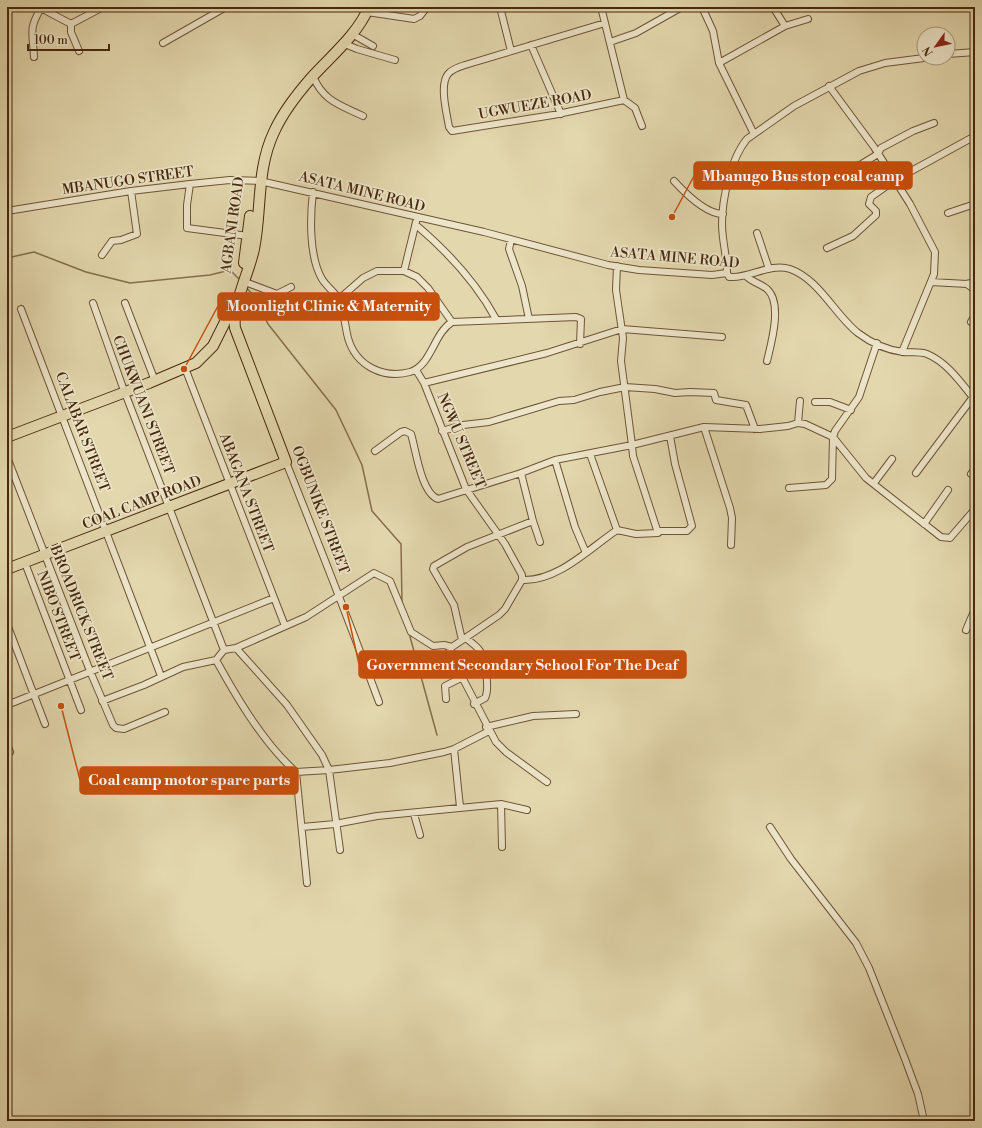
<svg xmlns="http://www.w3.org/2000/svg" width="982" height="1128" viewBox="0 0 982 1128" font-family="'Libre Bodoni',serif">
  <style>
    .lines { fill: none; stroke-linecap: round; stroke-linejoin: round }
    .stream { stroke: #856e4d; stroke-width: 1.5 }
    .street-casing { stroke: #6e5436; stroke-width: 8 }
    .primary-casing { stroke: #47290e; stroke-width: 12 }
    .street { stroke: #ede5ca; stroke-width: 6 }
    .primary { stroke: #e3d7ad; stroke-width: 10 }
    .labels { text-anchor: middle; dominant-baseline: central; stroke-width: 3.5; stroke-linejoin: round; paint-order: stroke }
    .street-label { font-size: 14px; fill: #47290e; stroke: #ede5ca }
    .leader { fill: none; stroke: #c84f0c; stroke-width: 1.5 }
    .callout-dot { fill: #c84f0c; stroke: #ede5ca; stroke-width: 1.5 }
    .callout { fill: #c84f0c; stroke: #c84f0c; stroke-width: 1.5 }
    .callout-label { font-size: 15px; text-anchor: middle; font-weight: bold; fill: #fff }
  </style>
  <rect width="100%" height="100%" fill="#e3d7ad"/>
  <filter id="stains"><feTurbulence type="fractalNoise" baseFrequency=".005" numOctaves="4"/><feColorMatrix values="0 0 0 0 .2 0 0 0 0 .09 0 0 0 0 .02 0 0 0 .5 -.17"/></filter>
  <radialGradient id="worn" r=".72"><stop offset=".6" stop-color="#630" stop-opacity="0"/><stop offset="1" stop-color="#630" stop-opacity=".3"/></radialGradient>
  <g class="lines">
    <!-- stream -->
    <path class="stream" d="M7 258 34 252 86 272 130 283 210 275 230 270 241 281
      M246 287 255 298 268 324 336 410 362 465 372 511 401 544 402 604
      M409 633 437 735"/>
    <defs>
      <path id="street" d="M39 7 71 24 103 7
        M500 7 511 51
        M601 7 624 100 635 108 642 126
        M702 7 713 31 719 63 754 134
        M773 7 785 26
        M367 12 414 19 420 16 427 7
        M605 23 465 65C459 67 452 69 448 74 439 85 447 114 449 127L452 131 553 115 624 100
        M71 24V32L79 51
        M352 34 373 46
        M610 42 636 33 682 7
        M163 43 226 7
        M345 44 357 49 395 60
        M531 45 561 114
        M948 54 975 52
        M34 57C33 33 28 30 41 8
        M719 63 785 26 808 19
        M313 76C323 101 340 105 363 116
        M829 86 874 147 910 204 935 252 934 274 902 352
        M674 181C685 193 706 214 723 214
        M190 184 187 205V228L248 236
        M787 186 823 173 860 165 878 154 881 148 913 131 934 123
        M313 192C310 217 309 257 322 279 326 286 335 292 339 300 344 311 345 326 348 338 356 366 383 379 410 372 432 365 433 334 452 322L576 317 581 319 580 344
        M7 211 131 191 190 184 230 180 260 181 484 232 608 265 639 270 712 275 727 273 729 277H733C751 277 771 263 790 269 819 279 835 315 858 333 870 342 887 350 903 352 911 353 919 351 927 354 947 362 962 384 975 400
        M948 213 975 204
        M416 225C448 252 476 282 496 319
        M757 233 769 269
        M511 240 509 249 522 286 529 319
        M827 248 853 236 876 215V211L869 204 871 197 895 180 975 136
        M102 255 112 241 121 240 137 234 131 191
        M617 266 616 290 623 338 621 361 632 445 704 427 760 429 788 426 798 423 805 424 833 437 866 478 941 537 950 538 975 509
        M404 271 416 222
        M727 273C727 256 722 241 722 224 722 199 731 158 747 139L794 106 859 71 885 63 924 58
        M746 276C753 283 760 283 767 289 783 303 771 344 767 361
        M245 282 277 294 291 287
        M931 282 967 284 975 282
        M967 284 975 290
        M339 299 363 278 377 271H404L417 277 428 288 452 322
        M93 303 122 385 224 650
        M125 303 155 381
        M21 309 161 676
        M971 322 975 315
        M185 368 285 626
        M424 383 547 353 622 329 722 337
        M815 402H830L851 410
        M798 423 800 401
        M704 427 730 508 732 518 731 545
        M442 431 463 425 489 422 559 401 574 400 600 392 625 387 655 389 675 393 690 392 714 393 716 400 746 405 755 429
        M375 451 401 432 405 431 411 434C416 450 421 493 438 499L521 473 555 460 632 445 633 456 658 533 636 534 617 530C590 548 557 582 522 580
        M590 454 617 530
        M7 457 90 671 113 725 116 728 124 729 165 712
        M555 460 575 527 586 553
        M286 462C318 542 349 621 379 702
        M521 473 533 521 540 542
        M916 473 973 397
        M971 474 975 469
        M874 483 892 459
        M789 488 826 485 832 479 833 437 835 431 859 397 877 343
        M924 524 948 490
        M659 531H687L692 526 675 464 670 436
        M25 563 81 710
        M7 624 45 724
        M966 630 975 609
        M466 638C470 642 477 646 480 651 485 659 490 689 485 698L474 704
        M462 640 454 605 433 569 434 566 467 547 533 521
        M452 647 449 652 496 742 506 752 547 782
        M236 648 287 705 322 755 329 770 340 850
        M216 660C237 698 264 744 296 772L307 883
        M446 699 445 686 461 678
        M102 701 144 685 183 667 216 660 224 650 236 648 306 617 374 573 390 581 411 632 433 646 444 645 452 647 499 615 505 609 522 580V575L505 544 466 489 424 383 416 370
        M7 705 274 598
        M486 727 533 716 576 714
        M7 744 10 752
        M454 749 460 807
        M296 772 329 770 390 763 444 752 454 749 489 731
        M501 804 527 810
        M414 814 420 835
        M302 827 335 824 377 816 501 804 502 847
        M770 827 791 859 856 943 869 968 905 1059 918 1094 924 1121
        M7 1047H8"/>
      <path id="primary" d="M244 263 250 216
        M7 437 149 383 196 363 213 346 224 324 233 300
        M7 569 286 462 235 328C232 305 249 273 254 249 262 210 256 170 274 132 283 112 297 94 312 77 332 55 357 35 369 7"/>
    </defs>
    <!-- street casing -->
    <use href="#street" class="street-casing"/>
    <!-- primary casing -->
    <use href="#primary" class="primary-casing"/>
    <!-- street -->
    <use href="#street" class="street"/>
    <!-- primary -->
    <use href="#primary" class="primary"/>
  </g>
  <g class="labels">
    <!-- street labels -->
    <g class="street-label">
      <text transform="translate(535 105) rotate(-10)">UGWUEZE ROAD</text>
      <text transform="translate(128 181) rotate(-8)">MBANUGO STREET</text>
      <text transform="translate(362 192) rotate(14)">ASATA MINE ROAD</text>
      <text transform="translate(233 225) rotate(-82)">AGBANI ROAD</text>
      <text transform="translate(675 258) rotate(5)">ASATA MINE ROAD</text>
      <text transform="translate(143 405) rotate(69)">CHUKWUANI STREET</text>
      <text transform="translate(82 432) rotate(69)">CALABAR STREET</text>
      <text transform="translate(461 441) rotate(67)">NGWU STREET</text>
      <text transform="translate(246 493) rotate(69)">ABAGANA STREET</text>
      <text transform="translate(142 503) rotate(-21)">COAL CAMP ROAD</text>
      <text transform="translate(320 510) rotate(69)">OGBUNIKE STREET</text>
      <text transform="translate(81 613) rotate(68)">BROADRICK STREET</text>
      <text transform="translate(58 616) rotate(69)">NIBO STREET</text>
    </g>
  </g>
  <!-- callouts -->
  <path class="leader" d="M672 217L694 176M184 369L218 306M346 607L359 664M61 706L80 780"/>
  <g class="callout-dot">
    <circle cx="672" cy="217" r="4"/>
    <circle cx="184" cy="369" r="4"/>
    <circle cx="346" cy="607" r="4"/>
    <circle cx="61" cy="706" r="4"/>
  </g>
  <g class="callout">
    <rect x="694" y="162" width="218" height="27" rx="4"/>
    <rect x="218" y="293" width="221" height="27" rx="4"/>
    <rect x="359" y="651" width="327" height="27" rx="4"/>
    <rect x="80" y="767" width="218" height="27" rx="4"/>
  </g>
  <g class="callout-label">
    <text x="803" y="181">Mbanugo Bus stop coal camp</text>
    <text x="329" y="311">Moonlight Clinic &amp; Maternity</text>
    <text x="522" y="670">Government Secondary School For The Deaf</text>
    <text x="189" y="785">Coal camp motor spare parts</text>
  </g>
  <!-- margin -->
  <rect width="982" height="1128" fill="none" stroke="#e3d7ad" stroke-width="24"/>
  <rect x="8" y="8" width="966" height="1112" fill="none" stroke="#47290e" stroke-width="2"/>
  <rect x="12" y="12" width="958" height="1104" fill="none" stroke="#47290e"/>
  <!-- north arrow -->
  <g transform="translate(936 46) rotate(237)"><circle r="19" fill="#ede5ca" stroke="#ab9a7f"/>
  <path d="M0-3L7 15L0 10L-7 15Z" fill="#8f2418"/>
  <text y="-6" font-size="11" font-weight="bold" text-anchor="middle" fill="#47290e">N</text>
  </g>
  <!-- scale -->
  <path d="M28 44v6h81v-6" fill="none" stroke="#47290e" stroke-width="2"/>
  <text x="34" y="44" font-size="12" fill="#47290e" stroke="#ede5ca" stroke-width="3" paint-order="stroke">100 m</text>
  <rect width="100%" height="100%" filter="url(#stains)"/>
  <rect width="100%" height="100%" fill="url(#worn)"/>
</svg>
